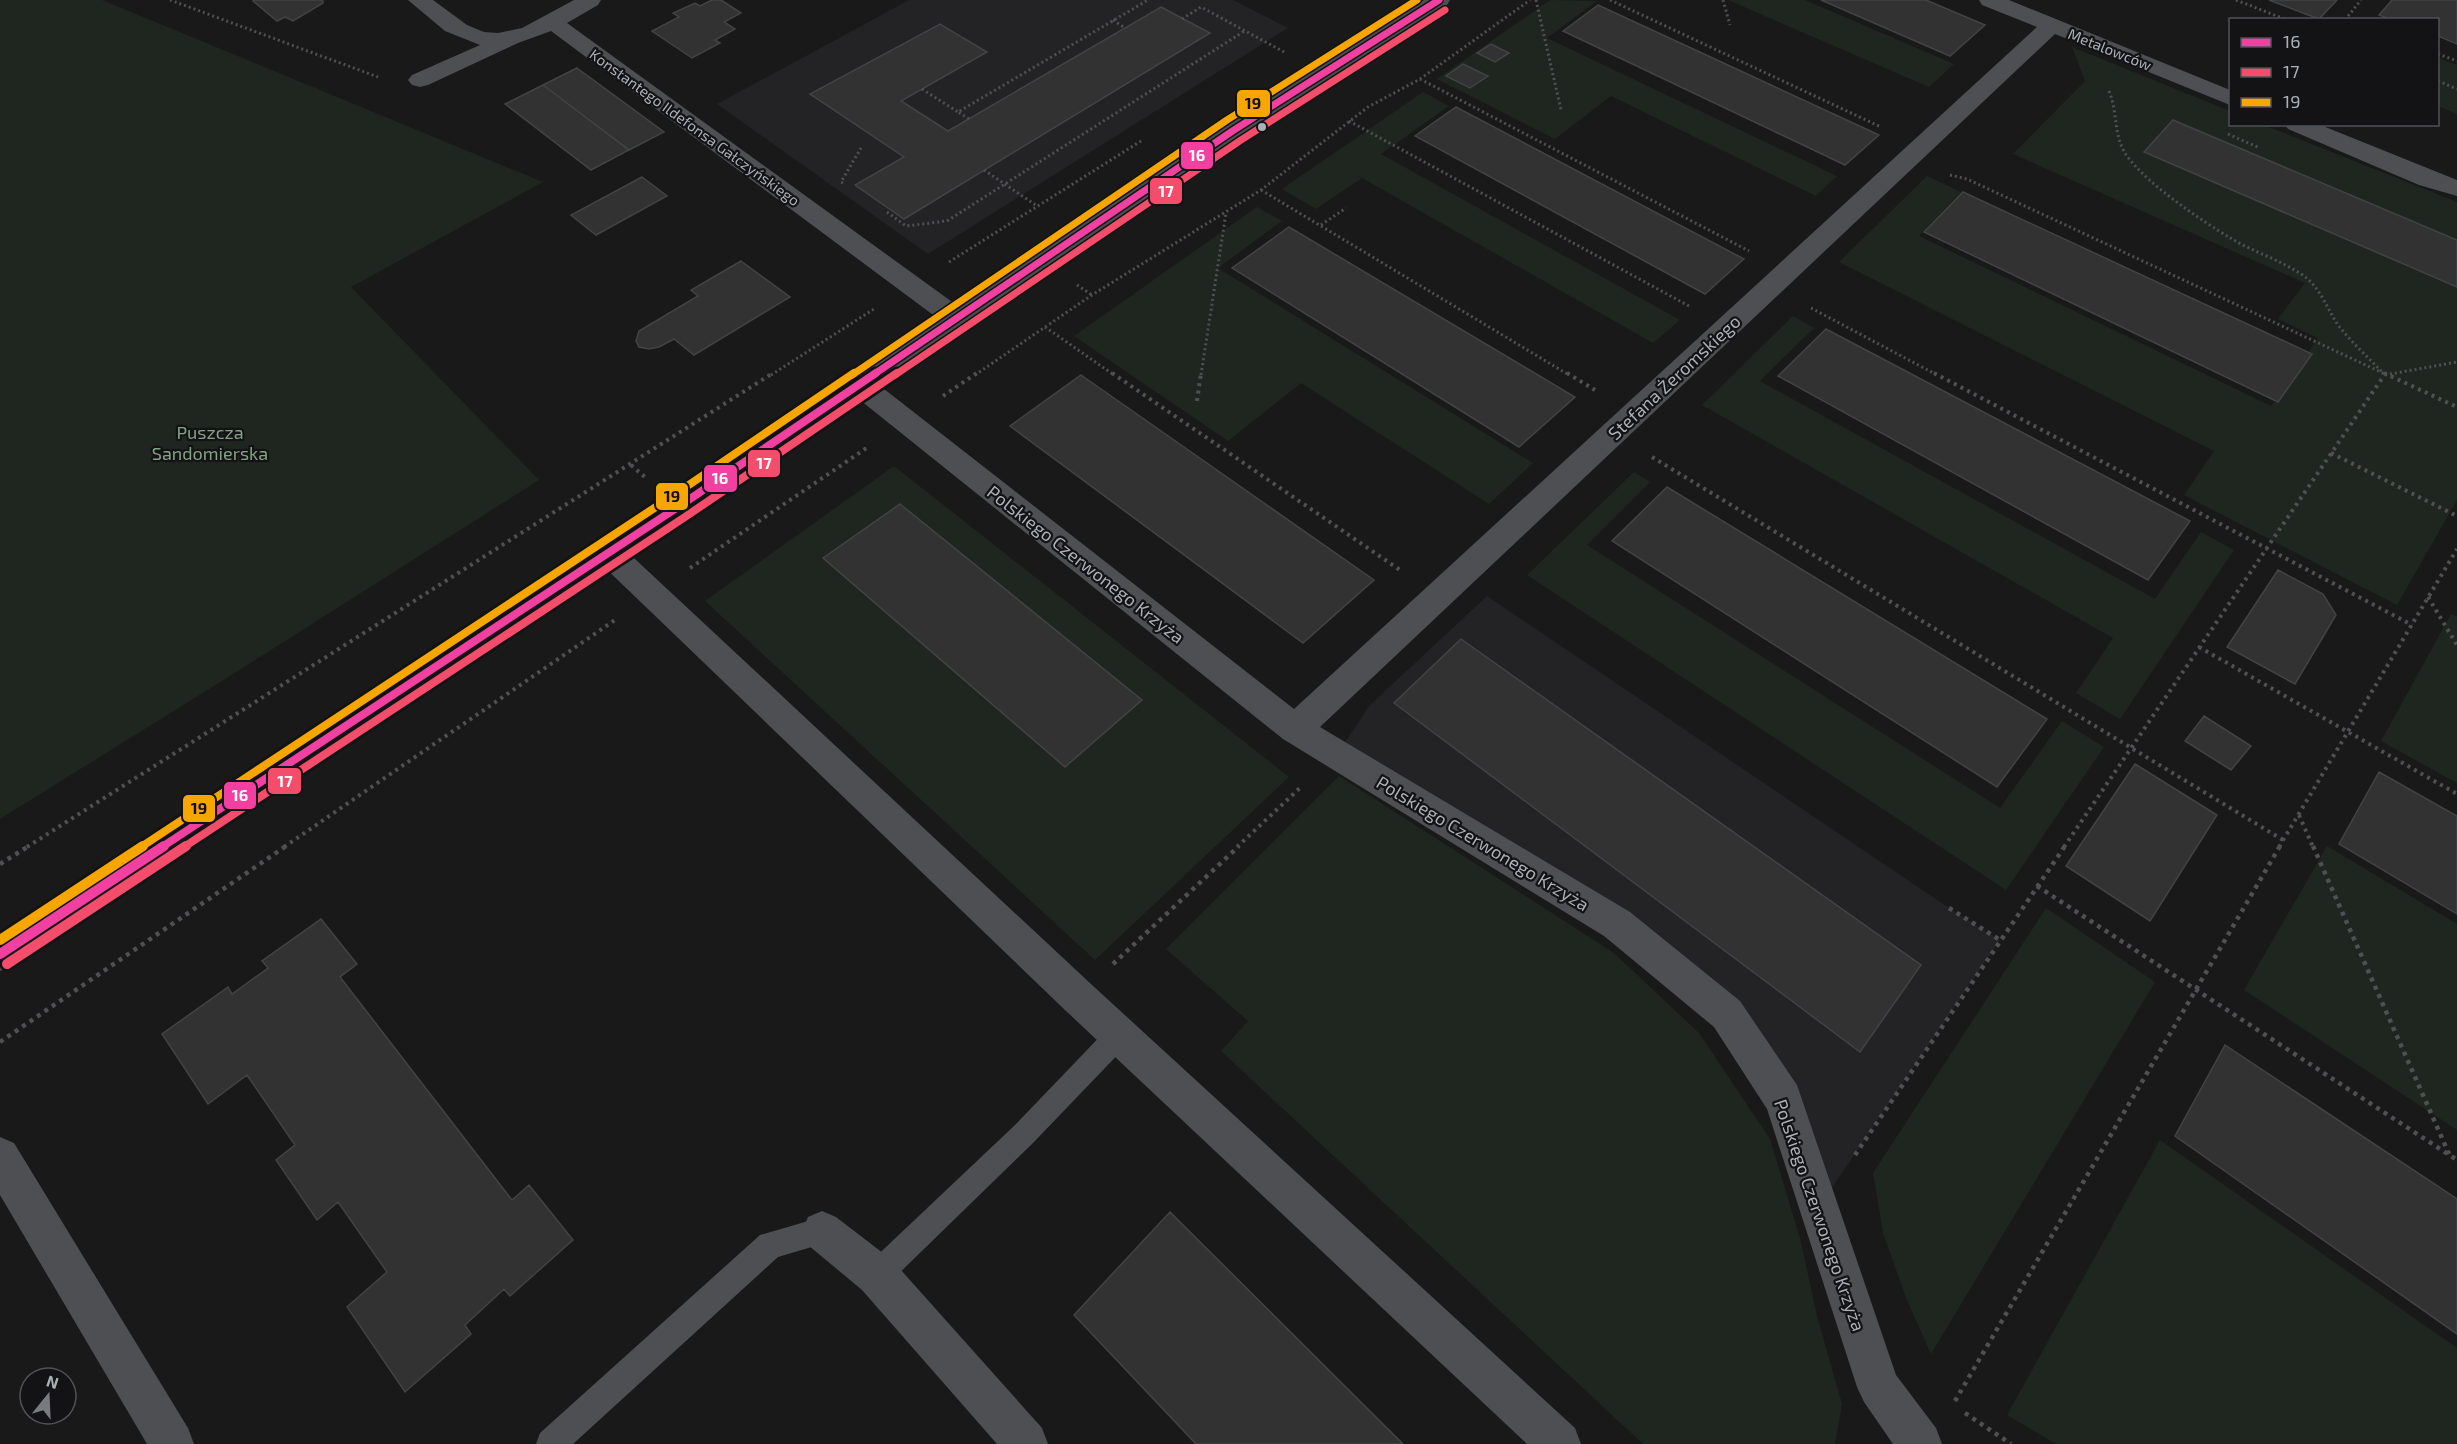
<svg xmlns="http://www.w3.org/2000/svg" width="2457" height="1444" viewBox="0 0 2457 1444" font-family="'Exo 2',sans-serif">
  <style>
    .built { fill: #232325 }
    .green { fill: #1f2620 }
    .building { fill: #323233; stroke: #414345; stroke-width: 1.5 }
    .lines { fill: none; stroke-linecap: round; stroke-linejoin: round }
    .path-far2 { stroke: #4f5053; stroke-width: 3; stroke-dasharray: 2 3; stroke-linecap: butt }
    .path-far1 { stroke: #4f5053; stroke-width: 4; stroke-dasharray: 3 4.5; stroke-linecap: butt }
    .path { stroke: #4f5053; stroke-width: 4.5; stroke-dasharray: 4 5; stroke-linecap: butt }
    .lane { fill: #4d4f52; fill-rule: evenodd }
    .street { fill: #4d4f52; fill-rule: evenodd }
    .secondary { fill: #4c4e50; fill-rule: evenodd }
    .bus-1-far2-casing { stroke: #131315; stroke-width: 10 }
    .bus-1-far1-casing { stroke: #131315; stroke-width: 13 }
    .bus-1-casing { stroke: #131315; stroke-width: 15 }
    .bus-2-far2-casing { stroke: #131315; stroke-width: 10 }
    .bus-2-far1-casing { stroke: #131315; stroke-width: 13 }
    .bus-2-casing { stroke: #131315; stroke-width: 15 }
    .bus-3-far2-casing { stroke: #131315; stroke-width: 10 }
    .bus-3-far1-casing { stroke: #131315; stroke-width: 13 }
    .bus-3-casing { stroke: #131315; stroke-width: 15 }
    .bus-1-far2 { stroke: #f240a1; stroke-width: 7 }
    .bus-1-far1 { stroke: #f240a1; stroke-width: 8 }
    .bus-1 { stroke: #f240a1; stroke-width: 10 }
    .bus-2-far2 { stroke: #f44d6c; stroke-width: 7 }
    .bus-2-far1 { stroke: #f44d6c; stroke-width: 8 }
    .bus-2 { stroke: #f44d6c; stroke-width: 10 }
    .bus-3-far2 { stroke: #f7a600; stroke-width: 7 }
    .bus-3-far1 { stroke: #f7a600; stroke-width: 8 }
    .bus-3 { stroke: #f7a600; stroke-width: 10 }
    .bus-dot { fill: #abb1b9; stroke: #131315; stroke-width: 2 }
    .labels { text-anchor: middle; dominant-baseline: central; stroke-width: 4.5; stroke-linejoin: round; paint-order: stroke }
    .far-street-label { font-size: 15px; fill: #abb1b9; stroke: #131315 }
    .street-label { font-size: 18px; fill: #abb1b9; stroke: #131315 }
    .park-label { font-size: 18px; fill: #83a483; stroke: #131315 }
    .line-badge { stroke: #131315; stroke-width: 2 }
    .badge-label { font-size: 16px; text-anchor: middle; font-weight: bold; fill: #fff }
    .pale-badge-label { font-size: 16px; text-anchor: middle; font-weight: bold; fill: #111 }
  </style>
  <rect width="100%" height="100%" fill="#191919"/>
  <!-- built -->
  <path class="built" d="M909 0H1233L1288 28 928 254 717 104Z
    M1487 596 1949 908 2000 940 1819 1207 1727 1014 1337 754 1370 705Z"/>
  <!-- green -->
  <path class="green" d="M0 0H102L543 182 351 287 539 480 238 671 0 819Z
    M1550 0 1597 1 1547 38 1837 176 1816 196 1611 96 1555 139 1437 79Z
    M1728 0H1805L1954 64 1929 87Z
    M2072 47 2230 111V124L2264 125 2457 202V500L2397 605 2184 495 2214 451 1839 262 1927 176 1961 192 1919 236 2271 406 2318 338 2278 319 2305 283 2013 154 2085 81Z
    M2438 58 2457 65V114L2438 106Z
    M1423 92 1449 106 1381 154 1680 320 1653 343 1362 178 1316 209 1282 189Z
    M1257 207 1282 221 1218 268 1533 463 1489 504 1301 383 1228 441 1074 336Z
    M1793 316 1814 328 1760 381 2155 599 2201 532 2234 550 2120 719 2076 693 2113 638 1702 405Z
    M894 466 1289 777 1095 960 705 601Z
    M1634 472 1650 482 1587 545 2000 808 2062 721 2104 747 2006 890 1527 575Z
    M2451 614 2457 617V783L2381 741Z
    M1339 776 1614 953 1699 1033 1770 1139 1800 1238 1817 1316 1842 1404 1835 1444H1643L1221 1051 1248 1021 1166 949Z
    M2327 846 2457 924V1130L2244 990Z
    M2046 908 2155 982 1931 1354 1906 1298 1883 1233 1873 1173Z
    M2160 1140 2457 1348V1444H2056L2007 1415Z"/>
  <!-- building -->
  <path class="building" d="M256 0H322L323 1V3L293 21 285 17 277 21 253 1Z
    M712 0H721L741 13 724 22 735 29 715 40 720 43 692 58 652 31 679 17 673 13 695 3 700 6Z
    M1821 0H1926L1985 25 1950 56Z
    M2269 0H2337L2319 19Z
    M2392 0H2457V44L2438 36V20H2392L2379 15Z
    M1598 5 1879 135 1845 165 1563 31Z
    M1161 7 1210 33 904 219 855 185 904 157 810 94 940 24 987 52 901 101 948 131Z
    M1491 44 1509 53 1495 62 1477 53Z
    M1463 64 1488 76 1470 88 1446 76Z
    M577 68 664 132 629 150 543 85Z
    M543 85 629 150 591 170 505 104Z
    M1456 107 1744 259 1705 294 1415 136Z
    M2173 120 2457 240V287L2144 152Z
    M642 177 667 196 596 235 571 215Z
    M1963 192 2312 354 2278 402 1924 232Z
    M1289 227 1575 397 1519 447 1232 268Z
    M741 261 790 297 694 355 674 339 659 347 649 349 639 347 636 341 639 331 698 296 691 290Z
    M1826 329 2190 521 2148 580 1778 376Z
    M1081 375 1374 580 1303 643 1010 426Z
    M1667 487 2047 719 1997 787 1612 541Z
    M900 504 1142 700 1065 767 823 558Z
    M2278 570 2323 594 2336 615 2295 684 2227 647Z
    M1461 639 1921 965 1860 1052 1394 703Z
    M2204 716 2251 746 2231 770 2185 741Z
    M2135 764 2217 815 2150 921 2066 866Z
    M2379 772 2457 816V914L2339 844Z
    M321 919 357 964 340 977 512 1200 529 1185 573 1240 510 1296 504 1289 465 1325 471 1334 405 1392 347 1307 387 1272 338 1202 317 1220 276 1160 295 1145 247 1075 208 1104 162 1034 228 987 232 994 268 968 262 961Z
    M2225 1045 2457 1199V1334L2175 1136Z
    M1170 1212 1403 1444H1196L1074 1315Z"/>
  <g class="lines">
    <!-- path-far2 -->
    <path class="path-far2" d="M170 0 378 77
      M1536 0 1561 110
      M1610 0 1881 127
      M1723 0 1730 25
      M2236 0 2287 20
      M1182 19 1201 7 1284 52
      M1113 20 1125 28
      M2345 20 2361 0
      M2438 54 2457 61
      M1420 79 1749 251
      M2438 81 2457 89
      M922 89 958 112
      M2109 91C2118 112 2113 137 2127 156 2147 184 2202 221 2232 239 2254 252 2280 260 2301 274 2320 286 2326 307 2338 325 2351 342 2368 357 2382 372
      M969 119 958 112 1148 0
      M1349 121 1689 306
      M2228 134 2260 148
      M984 170 1037 206
      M1950 175 1967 179 2387 375
      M843 183 841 182 861 148
      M1261 190 1569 375
      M887 212 906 226 947 221 1246 30
      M1321 225 1346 208
      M949 262 1141 141
      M1077 285 1092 295
      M1811 308 1937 375
      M1045 327 1114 375
      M771 375 874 309
      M975 375 1092 295 1261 190 1368 107 1420 79 1530 0
      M1201 375 1226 213
      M2385 375 2457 362"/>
    <!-- path-far1 -->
    <path class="path-far1" d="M1112 373 1400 570
      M1567 373 1595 390
      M1934 373 2412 625
      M2384 373 2457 407
      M943 396 977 373
      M1197 401 1201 373
      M2331 453 2457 516
      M1652 457 2283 840
      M631 465 646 478
      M690 568 868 447
      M2428 597 2457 645
      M2199 647 2457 794
      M2299 815 2313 847
      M27 847 773 373
      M284 847 615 620
      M1237 847 1302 786
      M2064 847 2385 374 2391 373
      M2279 847 2457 549"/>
    <!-- path -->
    <path class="path" d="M2313 846 2449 1154
      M0 864 29 846
      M2037 886 2457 1160
      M1949 908 2000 940
      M1113 964 1239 846
      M0 1042 286 846
      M1855 1155 2065 846
      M1955 1401 2280 846
      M1965 1413 2011 1444"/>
    <!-- lane -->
    <path class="lane" d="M1119 1022 1128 1026 1132 1035 1128 1044 1033 1143 887 1285 877 1289 867 1285 863 1275 867 1265 1015 1125 1110 1026Z
      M822 1217 832 1221 836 1231 832 1241 778 1257 573 1444H536L540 1433 760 1235Z"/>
    <!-- street -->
    <path class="street" d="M408 0H433L467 25 484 32 498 33 522 28 574 0H601L598 5 567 23 966 312 970 319 966 326 957 328 948 326 551 31 518 43 428 85 420 87 412 85 408 80 412 75 480 45 445 31Z
      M1979 0H2009L2230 90V105L2055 34 1320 727 1630 912 1740 1001 1797 1085 1896 1375 1936 1428 1942 1444H1893L1864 1402 1857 1387 1767 1109 1714 1027 1604 936 1283 739 850 392 846 385 850 378 860 375 870 378 1294 709 2037 27 1982 5Z
      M2284 124H2318L2457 180V196L2419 185 2288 129Z
      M609 541 620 545 1091 984 1575 1428 1581 1444H1527L1065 1010 598 561 594 553 598 545Z
      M0 1137 14 1143 188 1428 194 1444H147L0 1195Z
      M822 1211 836 1217 892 1260 1042 1428 1048 1444H997L862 1290 808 1245 802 1231 808 1217Z"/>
    <!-- secondary -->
    <path class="secondary" d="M1424 0H1450L1447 5 1242 135 688 515 13 966 0 971V933L668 499 1226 125Z"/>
    <defs>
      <path id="bus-1-far2" d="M873 375 1234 130 1439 0"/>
      <path id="bus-1-far1" d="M162 847 678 507 876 373"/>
      <path id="bus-1" d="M0 954 164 846"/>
      <path id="bus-2-far2" d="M895 375 1241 140 1445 10"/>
      <path id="bus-2-far1" d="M184 847 685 517 897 373"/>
      <path id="bus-2" d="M7 964 186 846"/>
      <path id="bus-3-far2" d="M852 375 1227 120 1417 0"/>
      <path id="bus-3-far1" d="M141 847 671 497 854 373"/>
      <path id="bus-3" d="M0 940 143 846"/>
    </defs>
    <!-- bus-1-far2 casing -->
    <use href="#bus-1-far2" class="bus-1-far2-casing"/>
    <!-- bus-1-far1 casing -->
    <use href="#bus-1-far1" class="bus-1-far1-casing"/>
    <!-- bus-1 casing -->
    <use href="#bus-1" class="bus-1-casing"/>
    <!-- bus-2-far2 casing -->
    <use href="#bus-2-far2" class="bus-2-far2-casing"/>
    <!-- bus-2-far1 casing -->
    <use href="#bus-2-far1" class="bus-2-far1-casing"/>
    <!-- bus-2 casing -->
    <use href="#bus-2" class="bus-2-casing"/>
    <!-- bus-3-far2 casing -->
    <use href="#bus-3-far2" class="bus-3-far2-casing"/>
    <!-- bus-3-far1 casing -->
    <use href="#bus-3-far1" class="bus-3-far1-casing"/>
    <!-- bus-3 casing -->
    <use href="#bus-3" class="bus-3-casing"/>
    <!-- bus-1-far2 -->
    <use href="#bus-1-far2" class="bus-1-far2"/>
    <!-- bus-1-far1 -->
    <use href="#bus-1-far1" class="bus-1-far1"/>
    <!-- bus-1 -->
    <use href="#bus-1" class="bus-1"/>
    <!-- bus-2-far2 -->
    <use href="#bus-2-far2" class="bus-2-far2"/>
    <!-- bus-2-far1 -->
    <use href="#bus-2-far1" class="bus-2-far1"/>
    <!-- bus-2 -->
    <use href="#bus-2" class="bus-2"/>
    <!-- bus-3-far2 -->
    <use href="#bus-3-far2" class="bus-3-far2"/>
    <!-- bus-3-far1 -->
    <use href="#bus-3-far1" class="bus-3-far1"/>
    <!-- bus-3 -->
    <use href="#bus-3" class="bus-3"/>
  </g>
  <!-- markers -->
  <circle class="bus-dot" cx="1262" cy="127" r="5"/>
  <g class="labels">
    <!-- far-street labels -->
    <g class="far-street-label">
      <text transform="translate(2110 49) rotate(22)">Metalowców</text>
      <text transform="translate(695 127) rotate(36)">Konstantego Ildefonsa Gałczyńskiego</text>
    </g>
    <!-- street labels -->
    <g class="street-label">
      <text transform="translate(1674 377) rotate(-43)">Stefana Żeromskiego</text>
      <text transform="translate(1086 564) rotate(38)">Polskiego Czerwonego Krzyża</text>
      <text transform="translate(1483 843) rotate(31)">Polskiego Czerwonego Krzyża</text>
      <text transform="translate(1820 1215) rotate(71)">Polskiego Czerwonego Krzyża</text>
    </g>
    <!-- park labels -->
    <g class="park-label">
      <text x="210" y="432">Puszcza<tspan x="210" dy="21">Sandomierska</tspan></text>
    </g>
  </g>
  <g class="line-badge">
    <rect x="1236" y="89" width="35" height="29" rx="6" fill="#f7a600"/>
    <rect x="1180" y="141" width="34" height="29" rx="6" fill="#f240a1"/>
    <rect x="1149" y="177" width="34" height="28" rx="6" fill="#f44d6c"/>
    <rect x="747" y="449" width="34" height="29" rx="6" fill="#f44d6c"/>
    <rect x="703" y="464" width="35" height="29" rx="6" fill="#f240a1"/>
    <rect x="655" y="482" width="34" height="29" rx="6" fill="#f7a600"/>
    <rect x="267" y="767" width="35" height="28" rx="6" fill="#f44d6c"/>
    <rect x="223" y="781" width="34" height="29" rx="6" fill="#f240a1"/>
    <rect x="182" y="794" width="34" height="29" rx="6" fill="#f7a600"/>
  </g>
  <g class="badge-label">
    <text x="1197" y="161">16</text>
    <text x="1166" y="197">17</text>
    <text x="764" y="469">17</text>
    <text x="720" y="484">16</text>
    <text x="285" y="787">17</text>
    <text x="240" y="801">16</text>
  </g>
  <g class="pale-badge-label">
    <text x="1253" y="109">19</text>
    <text x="672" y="502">19</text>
    <text x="199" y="814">19</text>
  </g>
  <!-- legend -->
  <rect x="2229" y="18" width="210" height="108" fill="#131315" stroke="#505257" stroke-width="1.5"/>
  <rect x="2241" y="38" width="30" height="9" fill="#f240a1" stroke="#505257" stroke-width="1.5"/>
  <text x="2283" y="48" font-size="18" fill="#abb1b9">16</text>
  <rect x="2241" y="68" width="30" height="9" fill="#f44d6c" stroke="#505257" stroke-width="1.5"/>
  <text x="2283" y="78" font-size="18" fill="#abb1b9">17</text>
  <rect x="2241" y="98" width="30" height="9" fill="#f7a600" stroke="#505257" stroke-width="1.5"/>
  <text x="2283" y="108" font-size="18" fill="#abb1b9">19</text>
  <!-- north arrow -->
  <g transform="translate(48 1396) rotate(18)"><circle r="28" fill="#131315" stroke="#505257" stroke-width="1.5"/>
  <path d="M0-4.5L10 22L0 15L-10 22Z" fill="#787c81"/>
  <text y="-9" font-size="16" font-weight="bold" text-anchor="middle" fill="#abb1b9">N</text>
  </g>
</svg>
